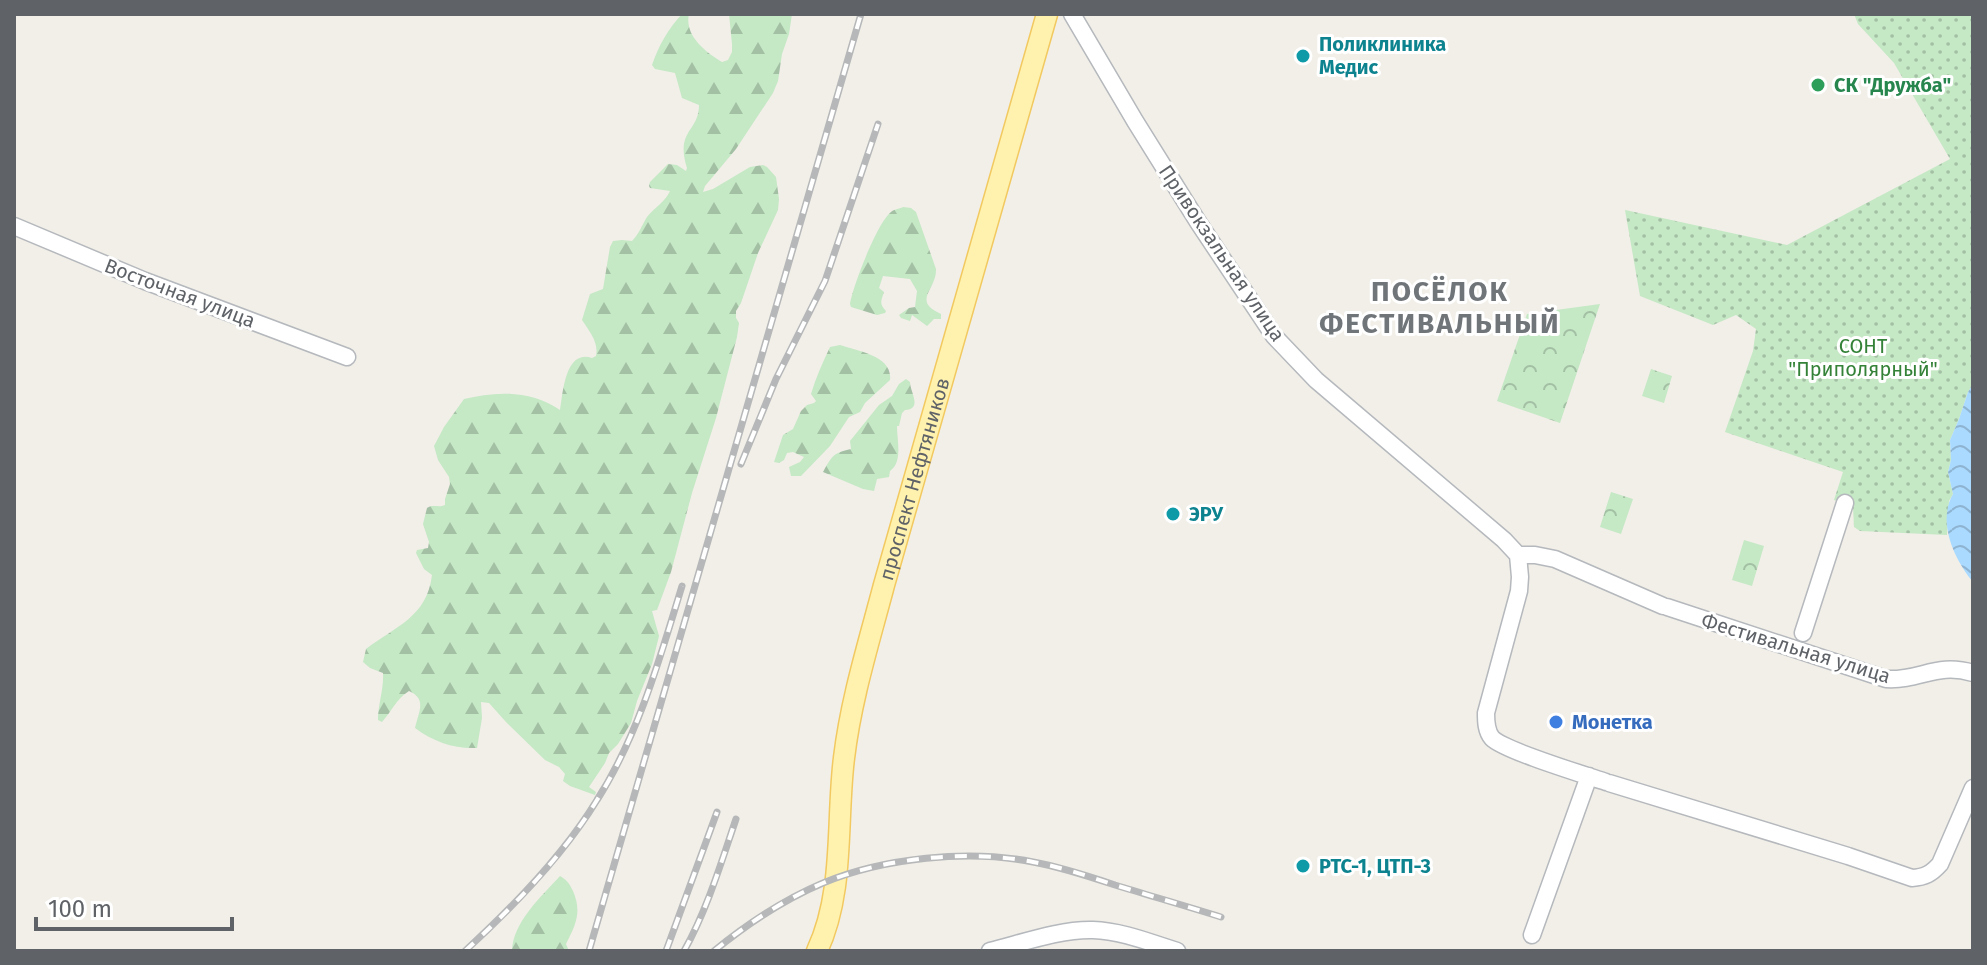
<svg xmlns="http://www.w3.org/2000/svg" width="1987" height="965" viewBox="0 0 1987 965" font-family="'Fira Sans',sans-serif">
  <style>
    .grass { fill: url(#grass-dots) }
    .forest { fill: url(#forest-firs) }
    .park { fill: url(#park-crowns) }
    .water { fill: url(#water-waves) }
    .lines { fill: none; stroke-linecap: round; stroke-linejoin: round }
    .minor-casing { stroke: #b5b8bc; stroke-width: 19 }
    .major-casing { stroke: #f2c960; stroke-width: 23 }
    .minor { stroke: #fff; stroke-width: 16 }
    .major { stroke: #fff2af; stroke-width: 20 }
    .rail-casing { stroke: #b6b7b8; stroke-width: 7 }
    .rail { stroke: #fff; stroke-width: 4; stroke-dasharray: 12; stroke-linecap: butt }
    .culture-dot { fill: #0f9aa8; stroke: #fff; stroke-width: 3 }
    .leisure-dot { fill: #2e9e5b; stroke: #fff; stroke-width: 3 }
    .shop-dot { fill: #3f7fe0; stroke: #fff; stroke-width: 3 }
    .labels { text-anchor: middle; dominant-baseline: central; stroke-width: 6; stroke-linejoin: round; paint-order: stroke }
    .culture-label { font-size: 20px; font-weight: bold; fill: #0d838f; stroke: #fff; text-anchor: start }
    .leisure-label { font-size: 20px; font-weight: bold; fill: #27864d; stroke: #fff; text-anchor: start }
    .street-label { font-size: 20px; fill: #5f6368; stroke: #fff }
    .park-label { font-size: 20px; fill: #348238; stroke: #fff }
    .shop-label { font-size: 20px; font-weight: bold; fill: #366cbe; stroke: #fff; text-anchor: start }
    .district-label { font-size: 28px; font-weight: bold; letter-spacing: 2px; fill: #70757a; stroke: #fff }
  </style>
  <defs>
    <pattern id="grass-dots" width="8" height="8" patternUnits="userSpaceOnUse" patternTransform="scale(2)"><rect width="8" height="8" fill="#c5e8c5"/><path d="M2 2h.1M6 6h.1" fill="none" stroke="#a3c0a4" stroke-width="1.8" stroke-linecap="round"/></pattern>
    <pattern id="forest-firs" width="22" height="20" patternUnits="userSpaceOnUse" patternTransform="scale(2)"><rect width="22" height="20" fill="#c5e8c5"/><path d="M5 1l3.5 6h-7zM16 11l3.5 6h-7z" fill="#a3c0a4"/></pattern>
    <pattern id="park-crowns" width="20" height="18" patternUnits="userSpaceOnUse" patternTransform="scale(2)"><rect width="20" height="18" fill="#c5e8c5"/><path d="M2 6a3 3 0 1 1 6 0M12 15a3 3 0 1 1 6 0" fill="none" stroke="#a3c0a4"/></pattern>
    <pattern id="water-waves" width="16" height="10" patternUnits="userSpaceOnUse" patternTransform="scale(2)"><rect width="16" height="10" fill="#aadaff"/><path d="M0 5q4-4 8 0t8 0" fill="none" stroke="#8eb4d2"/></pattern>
  </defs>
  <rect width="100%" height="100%" fill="#f1efe8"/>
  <!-- grass -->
  <path class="grass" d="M1854 14H1973V384L1968 392 1959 419 1950 440 1951 460 1948 472 1953 494 1949 501 1947 535 1860 531 1854 527 1853 506 1834 500 1843 472 1725 432 1753 351 1756 329 1736 315 1713 325 1640 296 1625 210 1787 245 1950 159 1894 63 1858 24Z"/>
  <!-- forest -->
  <path class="forest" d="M682 14H689C684 35 705 52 722 62L728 60 732 52V44L729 14H792L789 34 782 54 778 81 773 93 736 149 705 186 703 192 713 189 750 167 763 165 767 167 776 177 779 199 778 210 758 253 741 303 736 311V318L739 323 737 337 716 418 692 493 671 572 657 610 652 611 659 636 652 664 637 701 631 723 618 744 609 753 605 763 589 787 596 792 595 795 570 786 563 781 565 774 559 767 545 760 506 722 489 703 481 702 482 718 477 748C454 749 434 742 415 728 419 711 427 699 409 691 396 699 392 711 382 722L378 720C378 704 384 689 383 673L370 668 363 662 366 649C396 626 427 617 432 575L424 569 416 553 417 550 428 548 429 542 423 524 427 508C433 504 439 508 445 505V499L450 484 449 477 438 460 434 446 444 427 464 399C496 391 532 390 560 410 563 393 565 349 592 358L596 356C599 342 589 331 582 320L590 294 603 289 610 247 613 241 622 240 632 241C639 234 642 225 647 217 654 208 666 201 670 191L650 188 649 186 650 182 668 164 677 165 686 171 687 168C675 130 699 132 699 105L682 98 675 73 655 69 652 65C659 45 668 29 682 14Z
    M903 207 911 208 916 212 936 269C937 289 911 301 941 314V319H934L927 326 912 315 910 321 901 318 899 315 909 308 915 307 917 291 910 279 883 276 879 288 884 292C881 301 879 304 886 311L885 313 877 315 851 307 850 304C853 286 877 223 891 212 894 209 899 209 903 207Z
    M840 345C858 351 893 356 890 380L865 403 860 412 849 417 830 446 801 476H791L789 467 800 462 804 457 793 452 787 453 784 460 779 463 774 462 783 435 793 429 801 411 807 405 814 403 816 401 811 394C816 377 823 362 830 347Z
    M906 379 910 382C910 392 923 409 905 410L902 413 899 426H897C897 441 903 462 890 471L889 477 877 479 874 491 863 489 823 472C832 456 833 453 851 449L850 441 879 405 892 396 899 384Z
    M560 876C567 880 569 883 573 891 582 912 576 924 566 944L569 951H512C513 922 541 897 560 876Z"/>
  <!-- park -->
  <path class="park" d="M1600 304 1560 423 1497 401 1527 314Z
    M1651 369 1672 376 1664 403 1642 396Z
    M1611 492 1633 499 1621 534 1600 527Z
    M1744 540 1764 546 1752 586 1732 580Z"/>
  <!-- water -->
  <path class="water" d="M1973 384V582C1954 559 1937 522 1953 494L1948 472 1951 460 1950 440 1959 419 1968 392Z"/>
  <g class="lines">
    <defs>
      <path id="minor" d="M1072 14 1135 121 1198 222 1274 336 1316 380 1504 540 1518 555
        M14 226 145 281 347 357
        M1518 555 1520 577 1519 591 1486 713C1486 721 1486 731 1492 738 1503 750 1585 775 1606 782
        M1518 555H1535L1555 559 1663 606
        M1667 607 1886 679C1921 681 1936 662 1973 673
        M1803 633 1845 503
        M1609 783 1848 856 1912 878C1925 877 1931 874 1940 864L1973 788
        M1532 935 1589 776
        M990 951C1022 943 1061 929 1093 930 1122 931 1151 943 1177 951"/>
      <g id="major">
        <path id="s1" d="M817 951C845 891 836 822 844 758 851 699 869 642 884 585L1047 14"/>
      </g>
    </defs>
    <!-- minor casing -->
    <use href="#minor" class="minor-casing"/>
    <!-- major casing -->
    <use href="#major" class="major-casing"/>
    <!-- minor -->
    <use href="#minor" class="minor"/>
    <!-- major -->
    <use href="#major" class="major"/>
    <defs>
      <path id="rail" d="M741 464 776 379 825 281 878 124
        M465 951C513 907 563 856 597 800 638 736 660 658 682 586
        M589 951 861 14
        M666 951 717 812
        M684 951C707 910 721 863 736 819
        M714 951C747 924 783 900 823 883 883 858 968 849 1033 862 1061 867 1088 876 1115 885 1151 896 1186 906 1221 917"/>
    </defs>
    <!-- rail casing -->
    <use href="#rail" class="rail-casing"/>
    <!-- rail -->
    <use href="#rail" class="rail"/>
  </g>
  <!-- markers -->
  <g class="culture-dot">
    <circle cx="1303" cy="56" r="8"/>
    <circle cx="1173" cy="514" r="8"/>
    <circle cx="1303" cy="866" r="8"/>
  </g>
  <circle class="leisure-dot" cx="1818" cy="85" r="8"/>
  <circle class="shop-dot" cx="1556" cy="722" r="8"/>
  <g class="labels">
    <!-- culture labels -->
    <g class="culture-label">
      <text x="1319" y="44">Поликлиника<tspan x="1319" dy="23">Медис</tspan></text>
      <text x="1189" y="514">ЭРУ</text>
      <text x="1319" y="866">РТС-1, ЦТП-3</text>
    </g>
    <!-- leisure labels -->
    <g class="leisure-label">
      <text x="1834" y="85">СК "Дружба"</text>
    </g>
    <!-- street labels -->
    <g class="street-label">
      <text transform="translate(1222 253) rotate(56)">Привокзальная улица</text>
      <text transform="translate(180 293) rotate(21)">Восточная улица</text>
      <text stroke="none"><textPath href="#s1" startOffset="484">проспект Нефтяников</textPath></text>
      <text transform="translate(1796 648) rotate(17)">Фестивальная улица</text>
    </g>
    <!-- park labels -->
    <g class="park-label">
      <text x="1863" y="346">СОНТ<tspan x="1863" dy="23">"Приполярный"</tspan></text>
    </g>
    <!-- shop labels -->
    <g class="shop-label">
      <text x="1572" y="722">Монетка</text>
    </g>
    <!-- district labels -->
    <g class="district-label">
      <text x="1440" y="291">ПОСЁЛОК<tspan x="1440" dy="32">ФЕСТИВАЛЬНЫЙ</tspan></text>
    </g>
  </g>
  <!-- border -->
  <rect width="1987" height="965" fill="none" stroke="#5f6368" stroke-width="32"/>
  <!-- scale -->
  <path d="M36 917v12h196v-12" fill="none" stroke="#5f6368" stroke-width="4"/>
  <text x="48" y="917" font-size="24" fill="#5f6368" stroke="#ffffff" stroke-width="6" paint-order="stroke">100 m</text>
</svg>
